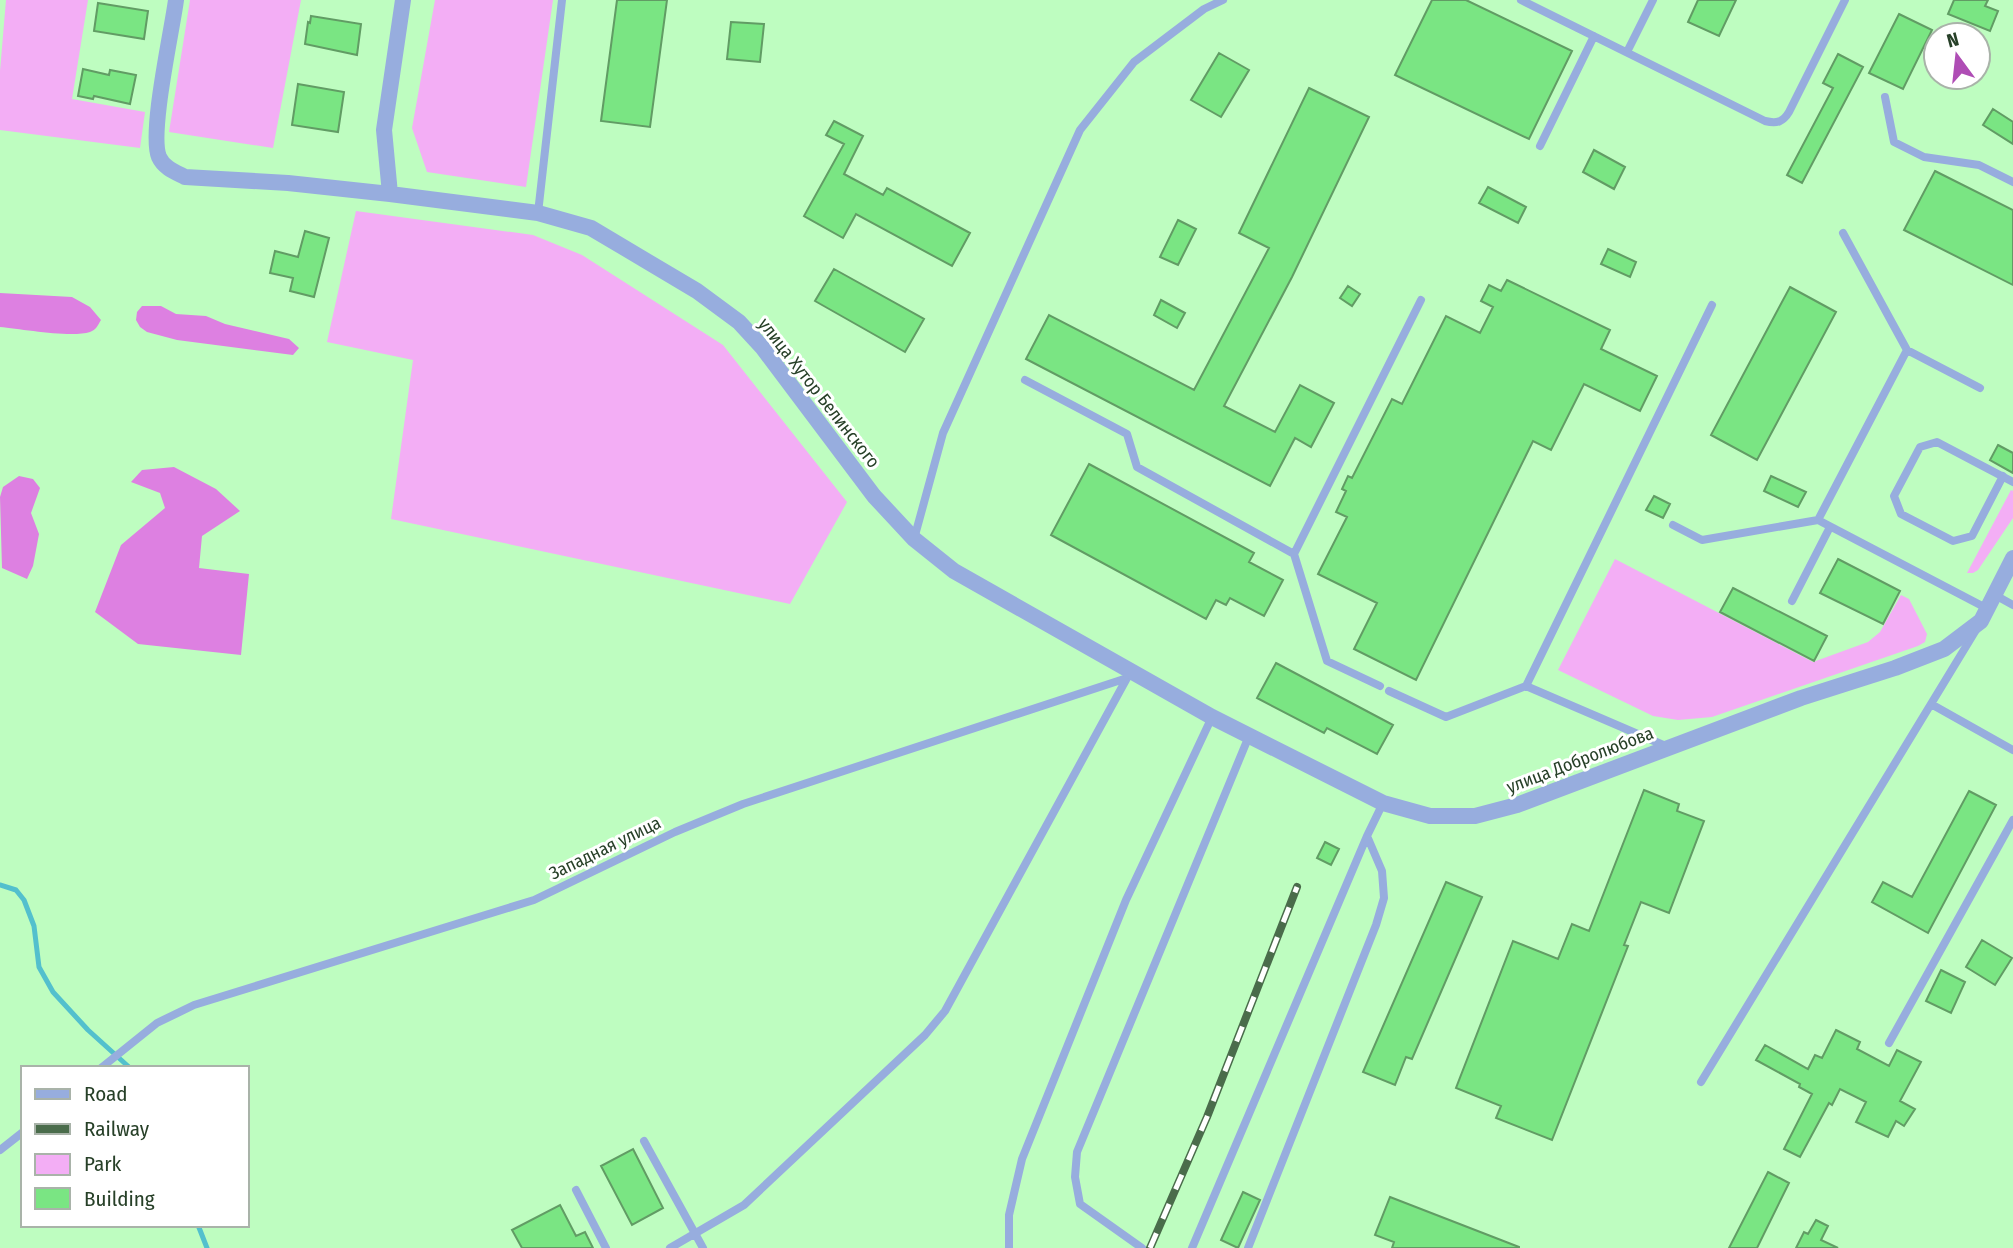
<svg xmlns="http://www.w3.org/2000/svg" width="2013" height="1248" viewBox="0 0 2013 1248" font-family="'Fira Sans Condensed',sans-serif">
  <style>
    .green { fill: #f3aef5 }
    .forest { fill: #dd80e1 }
    .lines { fill: none; stroke-linecap: round; stroke-linejoin: round }
    .stream { stroke: #53c0cd; stroke-width: 5 }
    .building { fill: #7ae583; stroke: #619c64; stroke-width: 2 }
    .lane { stroke: #97adde; stroke-width: 8 }
    .street { stroke: #97adde; stroke-width: 16 }
    .rail-casing { stroke: #4a6c4b; stroke-width: 8 }
    .rail { stroke: #fff; stroke-width: 5; stroke-dasharray: 16; stroke-linecap: butt }
    .labels { text-anchor: middle; dominant-baseline: central; stroke-width: 6; stroke-linejoin: round; paint-order: stroke }
    .street-label { font-size: 18px; fill: #274028; stroke: #fff }
  </style>
  <rect width="100%" height="100%" fill="#befdc0"/>
  <!-- green -->
  <path class="green" d="M6 0H88L72 99 145 112 140 148 0 130V71Z
    M190 0H301L273 148 169 132Z
    M435 0H553L526 187 427 172 412 128Z
    M356 211 533 235 582 255 723 345 847 502 790 604 391 519 413 360 327 342Z
    M2011 490 2013 491V518L1978 570 1973 573H1967Z
    M1615 559 1813 662 1868 642 1880 632 1901 595 1909 599 1927 634 1925 642 1918 646 1712 717 1678 720 1653 716 1558 670Z"/>
  <!-- forest -->
  <path class="forest" d="M0 293 72 297 90 307 101 320C98 325 96 330 90 332 71 338 22 329 0 327Z
    M142 306H161L176 314 206 316 225 324 289 339 299 348 293 355 177 340 147 332 140 327 136 320 137 312Z
    M174 467 216 489 240 511 202 536 199 568 249 574 241 655 138 644 95 612 121 545 165 508 160 493 131 482 142 470Z
    M19 476 33 479 40 488 31 513 39 534 33 566 27 579 2 568 0 497 3 487Z"/>
  <g class="lines">
    <!-- stream -->
    <path class="stream" d="M0 885 16 890 24 900 34 926 39 967 53 992 88 1030 130 1068
      M198 1225 207 1248"/>
  </g>
  <!-- building -->
  <path class="building" d="M617 0H667L650 127 601 121Z
    M1432 0H1466L1572 51 1529 139 1395 75Z
    M1698 0H1736L1719 36 1688 22Z
    M1954 0H1988L1985 6 1998 11 1990 31 1948 14Z
    M98 3 148 11 144 39 94 31Z
    M1899 14 1932 30 1903 89 1869 73Z
    M311 16 361 24 357 55 305 44 308 22 310 23Z
    M731 22 764 24 760 62 727 59Z
    M1219 53 1249 70 1221 117 1191 100Z
    M1838 54 1863 67 1802 183 1787 175 1833 88 1823 83Z
    M83 69 109 75 110 70 136 75 130 104 94 96 93 99 78 96Z
    M298 84 344 92 338 132 292 125Z
    M1309 88 1369 117 1292 277 1224 406 1275 432 1300 385 1334 403 1311 447 1295 438 1270 486 1026 359 1049 315 1194 390 1269 248 1239 233Z
    M1993 109 2013 122V144L1983 125Z
    M834 121 863 136 844 174 883 195 887 188 970 233 952 266 856 214 843 238 804 216 844 144 826 135Z
    M1594 150 1625 167 1614 189 1583 172Z
    M1935 171 2013 210V285L1904 230Z
    M1488 187 1526 207 1518 223 1479 203Z
    M1178 220 1196 229 1178 265 1160 257Z
    M305 231 329 238 314 297 290 291 293 278 270 273 275 251 298 257Z
    M1608 249 1636 262 1630 277 1601 264Z
    M834 269 924 319 905 352 815 301Z
    M1507 280 1610 330 1601 349 1657 376 1640 411 1584 384 1551 450 1533 441 1416 680 1354 649 1377 603 1318 574 1347 517 1336 512 1346 491 1342 489 1348 476 1352 478 1392 399 1402 404 1446 316 1480 333 1493 307 1481 301 1489 285 1501 291Z
    M1348 286 1360 294 1352 306 1340 298Z
    M1790 287 1836 312 1757 460 1711 435Z
    M1161 300 1185 313 1177 328 1154 315Z
    M1998 445 2013 453V473L1990 460Z
    M1089 464 1254 553 1249 562 1283 580 1264 616 1230 598 1226 605 1216 600 1206 619 1051 535Z
    M1771 476 1806 492 1798 507 1764 491Z
    M1654 496 1670 504 1663 518 1646 510Z
    M1838 559 1900 591 1883 624 1820 593Z
    M1733 588 1827 636 1814 661 1720 612Z
    M1276 663 1393 725 1377 754 1327 728 1324 733 1257 698Z
    M1644 790 1679 804 1677 811 1704 821 1669 913 1641 902 1624 945 1628 946 1552 1140 1496 1118 1501 1106 1456 1088 1513 941 1558 959 1572 924 1589 931Z
    M1969 791 1996 805 1928 933 1872 902 1883 882 1912 897Z
    M1325 842 1339 849 1331 865 1317 858Z
    M1446 882 1482 897 1412 1059 1406 1057 1395 1085 1363 1072Z
    M1982 940 2012 958 1995 985 1966 967Z
    M1941 970 1965 982 1951 1013 1926 1001Z
    M1836 1030 1860 1042 1857 1049 1889 1066 1897 1050 1921 1062 1900 1101 1915 1109 1904 1126 1896 1121 1888 1137 1856 1122 1866 1102 1840 1089 1832 1105 1829 1103 1800 1157 1784 1149 1812 1094 1799 1087 1800 1084 1756 1060 1765 1045 1808 1069 1815 1055 1822 1058Z
    M633 1149 663 1208 632 1225 601 1166Z
    M1768 1172 1789 1183 1757 1248H1729Z
    M1243 1192 1260 1200 1238 1248 1221 1240Z
    M1390 1197 1519 1247V1248H1392L1394 1242 1375 1235Z
    M560 1205 576 1236 585 1232 593 1248H522L512 1230Z
    M1816 1220 1828 1226 1821 1240 1838 1248H1796L1804 1232 1808 1234Z"/>
  <g class="lines">
    <!-- lane -->
    <path class="lane" d="M1521 0 1765 121C1777 124 1783 122 1789 112L1845 0
      M1627 52 1653 0
      M1885 97 1894 142 1924 157 1979 165 2013 182
      M1540 146 1594 36
      M538 213 562 0
      M1843 233 1907 350
      M1025 380 1127 434 1137 467 1294 554
      M1980 388 1907 350 1818 520 1988 609
      M2003 476 1972 536 1953 541 1901 514 1894 496 1920 447 1937 442 2013 482
      M1673 525 1702 540 1818 520
      M914 539 943 433 1080 130 1134 62 1204 9 1223 0
      M1995 595 2013 605
      M1792 601 1830 527
      M1380 686 1327 661 1294 554 1421 300
      M1389 691 1446 717 1526 686
      M1931 704 2013 750
      M1668 747 1526 686 1712 305
      M1889 1043 2013 820
      M101 1068 157 1023 194 1005 534 900 675 832 743 804 1127 678 1131 671
      M1701 1082 1976 630
      M644 1141 703 1248
      M0 1150 23 1132
      M576 1190 606 1248
      M670 1248 744 1205 925 1035 945 1011 1127 678
      M1009 1248V1215L1022 1159 1126 900 1212 717
      M1142 1248 1080 1204 1075 1177 1077 1152 1249 736
      M1192 1248 1367 836
      M1248 1248 1376 925 1384 898 1382 871 1367 836 1383 803"/>
    <!-- street -->
    <path class="street" d="M176 0C172 31 149 133 159 157 164 168 175 172 185 177L288 183 390 194
      M403 0 384 130 390 194 538 213 591 228 697 291 739 322 762 347 874 496 914 539 954 571 1212 717 1383 803 1430 816H1475L1517 805 1801 698 1895 668 1944 649 1981 621 2013 558"/>
    <defs>
      <path id="rail" d="M1150 1248 1207 1117 1297 887"/>
    </defs>
    <!-- rail casing -->
    <use href="#rail" class="rail-casing"/>
    <!-- rail -->
    <use href="#rail" class="rail"/>
  </g>
  <g class="labels">
    <!-- street labels -->
    <g class="street-label">
      <text transform="translate(819 393) rotate(52)">улица Хутор Белинского</text>
      <text transform="translate(1580 760) rotate(-21)">улица Добролюбова</text>
      <text transform="translate(605 848) rotate(-26)">Западная улица</text>
    </g>
  </g>
  <!-- legend -->
  <rect x="21" y="1066" width="228" height="161" fill="#ffffff" stroke="#a9b3a9" stroke-width="2"/>
  <rect x="35" y="1089" width="35" height="10" fill="#97adde" stroke="#a9b3a9" stroke-width="2"/>
  <text x="84" y="1101" font-size="21" fill="#274028">Road</text>
  <rect x="35" y="1124" width="35" height="10" fill="#4a6c4b" stroke="#a9b3a9" stroke-width="2"/>
  <text x="84" y="1136" font-size="21" fill="#274028">Railway</text>
  <rect x="35" y="1154" width="35" height="21" fill="#f3aef5" stroke="#a9b3a9" stroke-width="2"/>
  <text x="84" y="1171" font-size="21" fill="#274028">Park</text>
  <rect x="35" y="1188" width="35" height="21" fill="#7ae583" stroke="#a9b3a9" stroke-width="2"/>
  <text x="84" y="1206" font-size="21" fill="#274028">Building</text>
  <!-- north arrow -->
  <g transform="translate(1957 56) rotate(345)"><circle r="33" fill="#ffffff" stroke="#a9b3a9" stroke-width="2"/>
  <path d="M0-5L12 26L0 18L-12 26Z" fill="#af4db5"/>
  <text y="-10" font-size="19" font-weight="bold" text-anchor="middle" fill="#274028">N</text>
  </g>
</svg>
